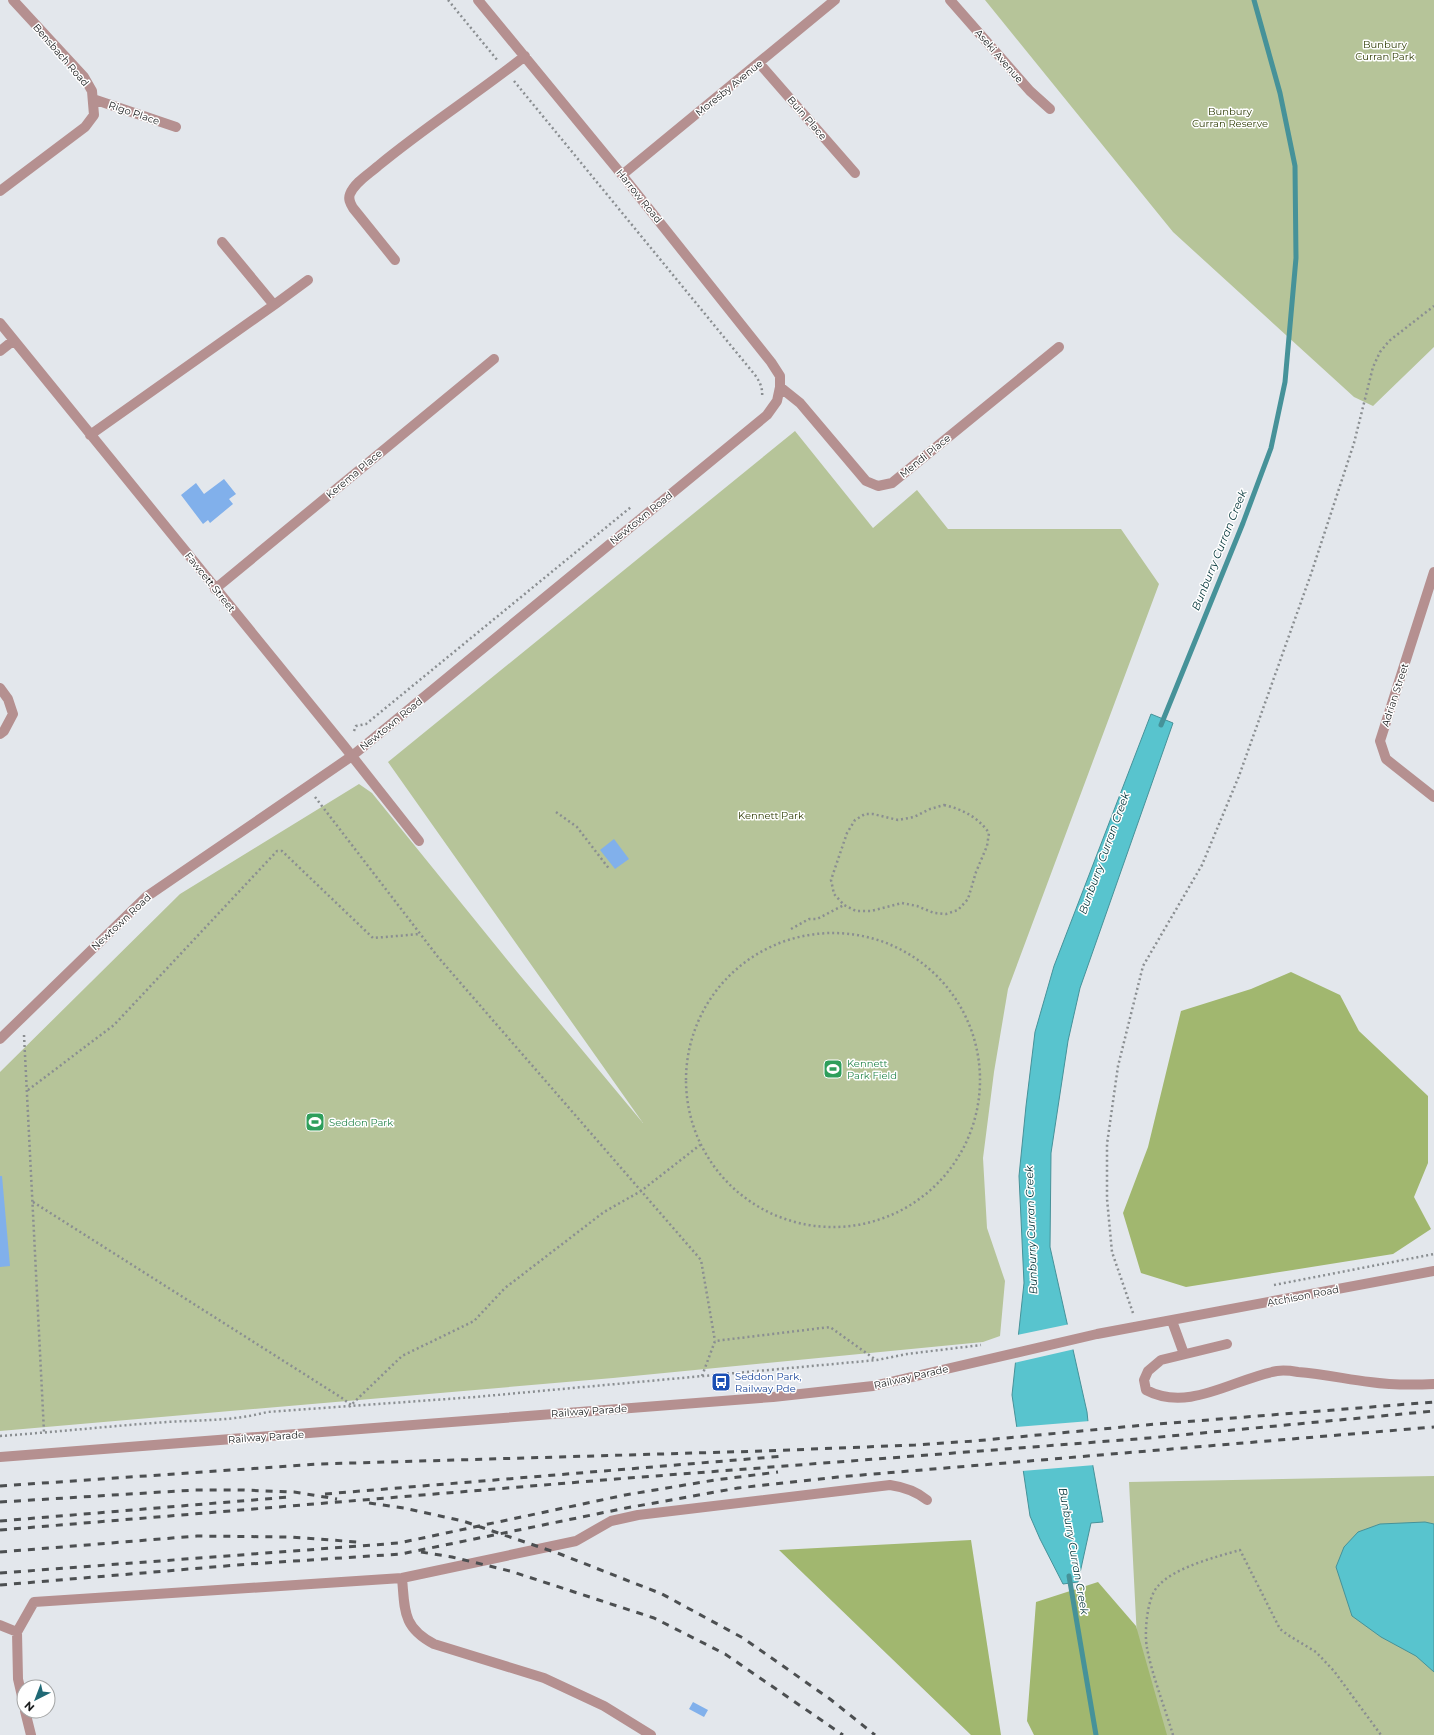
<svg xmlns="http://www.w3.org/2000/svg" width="1434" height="1735" viewBox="0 0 1434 1735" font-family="Montserrat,sans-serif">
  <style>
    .green { fill: #b6c499 }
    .forest { fill: #a1b76f }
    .water { fill: #58c4ce; stroke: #469299 }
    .pier { fill: #e3e7ec }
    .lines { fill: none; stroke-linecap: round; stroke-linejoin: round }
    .stream { stroke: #469299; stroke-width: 5 }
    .building { fill: #81b0eb }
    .path { stroke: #8a8e91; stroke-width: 2.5; stroke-dasharray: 2 3; stroke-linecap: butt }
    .minor { stroke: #b59090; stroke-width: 10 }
    .rail { stroke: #4c4f51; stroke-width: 3; stroke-dasharray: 7 7; stroke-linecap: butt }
    .labels { text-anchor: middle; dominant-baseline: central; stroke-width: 3; stroke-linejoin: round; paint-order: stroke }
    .park-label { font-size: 10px; fill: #2e3c04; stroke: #fff }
    .street-label { font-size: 10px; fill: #1b1d1e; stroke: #fff }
    .leisure-label { font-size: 10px; fill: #27864d; stroke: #fff; text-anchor: start }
    .transit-label { font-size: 10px; fill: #164399; stroke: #fff; text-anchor: start }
    .water-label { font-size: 11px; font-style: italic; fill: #003337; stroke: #fff }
  </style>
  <rect width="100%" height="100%" fill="#e3e7ec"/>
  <!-- green -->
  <path class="green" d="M985 0H1434V347L1373 406 1354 397 1173 232Z
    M795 431 873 528 917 490 948 529H1121L1159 584 1008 989 994 1072 983 1158 987 1228 1005 1281 1000 1336 983 1342 613 1378 0 1431V1072L180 894 359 784 372 793 518 973 643 1123 388 762Z
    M1434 1476V1735H1150L1138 1658 1129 1482Z"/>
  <!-- forest -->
  <path class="forest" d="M1291 972 1340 995 1359 1031 1428 1096V1163L1414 1197 1431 1229 1393 1254 1186 1287 1141 1273 1123 1213 1148 1147 1181 1011 1251 989Z
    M971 1540 1001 1735H971L779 1550Z
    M1098 1582 1136 1626 1167 1735H1034L1027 1721 1036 1602Z"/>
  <!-- water -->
  <path class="water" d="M1151 714 1173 723 1080 988 1068 1041 1051 1153 1050 1247 1087 1412 1092 1461 1103 1522 1091 1523 1078 1582 1063 1584 1040 1539 1030 1516 1012 1395 1024 1283 1019 1176 1026 1106 1035 1032 1054 966Z
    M1425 1522 1434 1524V1672L1416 1656 1381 1637 1352 1616 1336 1567 1344 1547 1358 1532 1380 1524Z"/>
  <!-- pier -->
  <path class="pier" d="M1070 1324 1075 1349 1014 1363 1017 1335Z
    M1090 1421 1095 1465 1022 1471 1015 1427Z"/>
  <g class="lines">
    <!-- stream -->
    <path class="stream" d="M1161 725 1243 523 1271 448 1285 382 1296 258 1295 166 1280 93 1254 0
      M1069 1576 1096 1735"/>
  </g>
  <!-- building -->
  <path class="building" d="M224 479 236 494 229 499 233 504 210 523 208 520 203 524 181 495 196 483 204 494Z
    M614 839 629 859 615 869 600 850Z
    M0 1176H2L10 1266 0 1267Z
    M693 1702 708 1710 704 1717 689 1709Z"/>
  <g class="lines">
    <!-- path -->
    <path class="path" d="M448 0 498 61
      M514 81 755 375C760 382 763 388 762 398
      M354 731 356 726 366 724 631 507
      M315 797 438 957 701 1260 715 1341
      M944 805C962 809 978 817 989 833L987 846 976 872 968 899 958 910 946 914 934 913 917 906 902 903 871 911H856L844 905 834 894 831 880 847 833 855 820 865 814H873L898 820 914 817 930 809Z
      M556 812 577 827 610 870
      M791 929 809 919H817L844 905
      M686 1080a147 147 0 1 1 294 0a147 147 0 1 1-294 0Z
      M24 1035 44 1432
      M28 1090 114 1025 277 851H282L373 938 420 934
      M33 1202 342 1398 351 1405
      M1274 1285 1434 1254
      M1133 1313 1112 1252 1107 1199V1144L1118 1066 1143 966 1202 865 1239 776 1311 574 1354 443 1373 367 1380 352 1389 341 1434 306
      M702 1376 715 1341 830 1327 876 1360
      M349 1407 402 1356 474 1321 505 1288 604 1212 641 1191 700 1145
      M0 1436C56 1432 111 1426 167 1422 201 1420 234 1421 267 1412L475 1397 877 1360 907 1354 981 1345
      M1173 1735C1165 1708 1152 1675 1147 1648 1144 1633 1147 1597 1158 1586 1175 1567 1216 1557 1240 1550L1280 1629 1288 1635 1316 1652 1334 1671 1381 1735"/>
    <!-- minor -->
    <path class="minor" d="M950 0 1030 91 1050 109
      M759 63 855 173
      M93 99 176 127
      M622 175 835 0
      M0 191 85 127 94 115 92 91 84 77 13 0
      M395 260 353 208C350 203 348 199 350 194 355 182 369 174 378 166 425 127 477 94 525 56
      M274 305 308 280
      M0 323 344 746 419 841
      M0 351 14 340
      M780 387 800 403 866 481 878 486 892 483 1059 347
      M90 435 274 305 222 242
      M1434 572 1380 741 1386 759 1434 797
      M215 589 494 359
      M0 688 8 699 13 714 4 731 0 734
      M0 1039 146 897 352 756 767 415 777 401 780 387V376L771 362 622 175 478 0
      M1172 1321 1184 1354
      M1227 1344 1161 1360 1148 1371 1144 1380 1146 1390C1189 1413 1235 1378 1277 1371 1284 1370 1292 1371 1298 1372 1323 1374 1346 1379 1370 1382 1391 1385 1413 1385 1434 1384
      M0 1457 773 1397 873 1386 1097 1334 1434 1271
      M402 1578C405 1610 402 1627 434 1644L544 1678 604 1706 651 1735
      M0 1625 17 1632 34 1602 402 1578 576 1541 611 1521 638 1515 890 1485C904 1487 916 1491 927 1500
      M17 1632 18 1679 24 1705
      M25 1711 31 1735"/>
    <!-- rail -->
    <path class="rail" d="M0 1486 319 1464 763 1451 915 1445 974 1441 1145 1425 1434 1402
      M325 1494 785 1456
      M0 1502 195 1490H242L294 1492 337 1499
      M369 1503 404 1508 463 1521 560 1554 662 1594 743 1638 830 1699 875 1735
      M0 1521 289 1497
      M0 1530 616 1479 1149 1438 1434 1411
      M0 1552 197 1536 291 1537 357 1542
      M421 1552 452 1557 510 1571 654 1618 725 1654 843 1735
      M0 1573 399 1543 625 1495 715 1480 778 1472
      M0 1585 249 1564 401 1554 626 1508 738 1488 838 1477 1434 1427"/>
  </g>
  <!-- icons -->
  <defs>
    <symbol id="stadium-square" viewBox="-11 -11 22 22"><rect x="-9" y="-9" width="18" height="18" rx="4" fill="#2e9e5b" stroke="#fff"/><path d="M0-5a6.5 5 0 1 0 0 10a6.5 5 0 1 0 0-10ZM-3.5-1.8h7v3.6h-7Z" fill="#fff"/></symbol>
    <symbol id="bus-square" viewBox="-11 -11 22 22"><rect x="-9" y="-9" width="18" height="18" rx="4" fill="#1a4fb4" stroke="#fff"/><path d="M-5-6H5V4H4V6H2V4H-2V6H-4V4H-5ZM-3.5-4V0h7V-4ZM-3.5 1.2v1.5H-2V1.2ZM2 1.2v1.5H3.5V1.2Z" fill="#fff"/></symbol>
  </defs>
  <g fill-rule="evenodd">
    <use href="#stadium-square" x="822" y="1058" width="22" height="22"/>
    <use href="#stadium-square" x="304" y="1111" width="22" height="22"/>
    <use href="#bus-square" x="710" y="1371" width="22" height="22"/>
  </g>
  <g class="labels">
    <!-- park labels -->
    <g class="park-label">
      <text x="1385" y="44">Bunbury<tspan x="1385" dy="12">Curran Park</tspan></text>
      <text x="1230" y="111">Bunbury<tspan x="1230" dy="12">Curran Reserve</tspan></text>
      <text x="771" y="815">Kennett Park</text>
    </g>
    <!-- street labels -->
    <g class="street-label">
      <text transform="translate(61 55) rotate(49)">Bensbach Road</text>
      <text transform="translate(999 56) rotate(49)">Aseki Avenue</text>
      <text transform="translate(729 88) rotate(-39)">Moresby Avenue</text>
      <text transform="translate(134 113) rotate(19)">Rigo Place</text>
      <text transform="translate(807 118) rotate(49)">Buin Place</text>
      <text transform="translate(639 196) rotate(51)">Harrow Road</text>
      <text transform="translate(925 456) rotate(-39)">Mendi Place</text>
      <text transform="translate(354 474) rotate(-40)">Kerema Place</text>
      <text transform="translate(641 518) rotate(-39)">Newtown Road</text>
      <text transform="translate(210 582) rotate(51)">Fawcett Street</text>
      <text transform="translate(1395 695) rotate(-72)">Adrian Street</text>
      <text transform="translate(391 724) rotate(-39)">Newtown Road</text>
      <text transform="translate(121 922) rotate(-43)">Newtown Road</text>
      <text transform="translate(1303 1296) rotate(-11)">Atchison Road</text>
      <text transform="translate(911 1377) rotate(-13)">Railway Parade</text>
      <text transform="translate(589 1411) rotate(-4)">Railway Parade</text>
      <text transform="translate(266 1437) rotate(-4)">Railway Parade</text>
    </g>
    <!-- leisure labels -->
    <g class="leisure-label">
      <text x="847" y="1063">Kennett<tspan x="847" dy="12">Park Field</tspan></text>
      <text x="329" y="1122">Seddon Park</text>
    </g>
    <!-- transit labels -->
    <g class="transit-label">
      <text x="735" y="1376">Seddon Park,<tspan x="735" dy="12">Railway Pde</tspan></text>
    </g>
    <!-- water labels -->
    <g class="water-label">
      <text transform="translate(1219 550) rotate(-68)">Bunburry Curran Creek</text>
      <text transform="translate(1104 853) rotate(-70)">Bunburry Curran Creek</text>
      <text transform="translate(1031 1230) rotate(-92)">Bunburry Curran Creek</text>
      <text transform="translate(1074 1551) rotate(80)">Bunburry Curran Creek</text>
    </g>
  </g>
  <!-- north arrow -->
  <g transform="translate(36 1699) rotate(222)"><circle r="19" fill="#ffffff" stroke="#a4a5a5"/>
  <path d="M0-3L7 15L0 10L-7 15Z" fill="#206975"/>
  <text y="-6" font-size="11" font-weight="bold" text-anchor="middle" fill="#1b1d1e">N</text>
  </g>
</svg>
